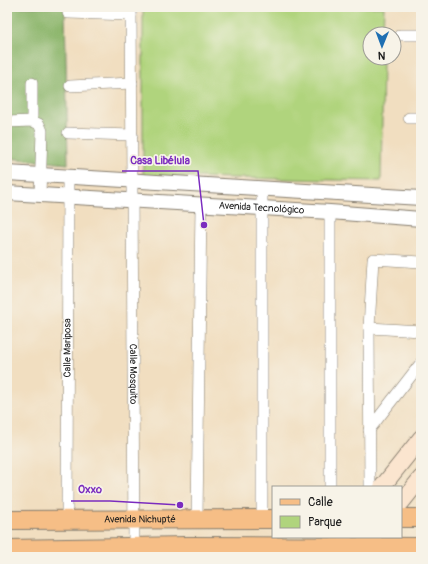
<svg xmlns="http://www.w3.org/2000/svg" width="428" height="564" viewBox="0 0 428 564" font-family="Pangolin,sans-serif">
  <style>
    .green { fill: #b0d47d; stroke: #66784c }
    .forest { fill: #8cb66c; stroke: #546944 }
    .lines { fill: none; stroke-linecap: round; stroke-linejoin: round }
    .minor-casing { stroke: #867d6e; stroke-width: 12 }
    .tertiary-casing { stroke: #867d6e; stroke-width: 16 }
    .secondary-casing { stroke: #867d6e; stroke-width: 18 }
    .primary-casing { stroke: #867d6e; stroke-width: 20 }
    .minor { stroke: #fff; stroke-width: 11 }
    .tertiary { stroke: #fff; stroke-width: 14 }
    .secondary { stroke: #fbe5cf; stroke-width: 16 }
    .primary { stroke: #f6be86; stroke-width: 18 }
    .labels { text-anchor: middle; dominant-baseline: central; stroke-width: 3.5; stroke-linejoin: round; paint-order: stroke }
    .street-label { font-size: 10px; fill: #1c1c1c; stroke: #f7f3e8 }
    .leader { fill: none; stroke: #7b2cbf; stroke-width: 1.5 }
    .callout-dot { fill: #7b2cbf; stroke: #f7f3e8; stroke-width: 1.5 }
    .callout-label { font-size: 11px; text-anchor: middle; font-weight: bold; fill: #7b2cbf; stroke: #f7f3e8; stroke-width: 3.5; stroke-linejoin: round; paint-order: stroke }
  </style>
  <rect width="100%" height="100%" fill="#f7f3e8"/>
  <filter id="ink" filterUnits="userSpaceOnUse"><feTurbulence type="fractalNoise" baseFrequency=".025" numOctaves="2"/><feDisplacementMap in="SourceGraphic" scale="8" xChannelSelector="R" yChannelSelector="G"/><feConvolveMatrix kernelMatrix="1 2 1 2 8 2 1 2 1" color-interpolation-filters="sRGB"/></filter>
  <filter id="wash" filterUnits="userSpaceOnUse"><feTurbulence type="fractalNoise" baseFrequency=".012" numOctaves="4" result="noise"/><feDisplacementMap in="SourceGraphic" scale="16" xChannelSelector="R" yChannelSelector="G"/><feGaussianBlur stdDeviation="0.9" result="paint"/><feColorMatrix in="noise" values="0 0 0 0 0 0 0 0 0 0 0 0 0 0 0 0 0 1.4 0 .05"/><feComposite in="paint" operator="in"/></filter>
  <g filter="url(#wash)">
    <rect width="100%" height="100%" fill="#f1dec0"/>
    <!-- green -->
    <path class="green" d="M143 7H384L383 34H370V58H383L381 181 143 176Z"/>
    <!-- forest -->
    <path class="forest" d="M7 7H65L68 164 7 158Z"/>
  </g>
  <g filter="url(#ink)">
    <g class="lines">
      <defs>
        <g id="minor">
          <path id="s1" d="M131 7 134 548"/>
          <path d="M68 13 131 15"/>
          <path d="M400 35H421"/>
          <path d="M32 83V121"/>
          <path d="M70 86 132 83"/>
          <path d="M409 118H421"/>
          <path d="M7 122 32 121 39 124 42 131 40 195"/>
          <path d="M68 133 132 135"/>
          <path d="M262 188V519"/>
          <path d="M330 212V487"/>
          <path d="M369 328 421 331"/>
          <path d="M369 430 421 363"/>
          <path d="M370 487 369 328 373 259 421 262"/>
          <path d="M197 519 201 204"/>
          <path id="s2" d="M67 520 68 177"/>
        </g>
        <g id="tertiary">
          <path d="M7 173 421 198"/>
          <path id="s3" d="M7 193 330 212 421 219"/>
        </g>
        <path id="secondary" d="M382 487 421 438
          M401 503 421 478
          M329 557 344 537
          M356 557 373 537"/>
        <g id="primary">
          <path d="M401 518H421"/>
          <path id="s4" d="M7 520 273 519"/>
          <path d="M7 549 188 546 421 547"/>
        </g>
      </defs>
      <!-- minor casing -->
      <use href="#minor" class="minor-casing"/>
      <!-- tertiary casing -->
      <use href="#tertiary" class="tertiary-casing"/>
      <!-- secondary casing -->
      <use href="#secondary" class="secondary-casing"/>
      <!-- primary casing -->
      <use href="#primary" class="primary-casing"/>
      <!-- minor -->
      <use href="#minor" class="minor"/>
      <!-- tertiary -->
      <use href="#tertiary" class="tertiary"/>
      <!-- secondary -->
      <use href="#secondary" class="secondary"/>
      <!-- primary -->
      <use href="#primary" class="primary"/>
    </g>
  </g>
  <g class="labels">
    <!-- street labels -->
    <g class="street-label">
      <text stroke="none"><textPath href="#s3" startOffset="255">Avenida Tecnológico</textPath></text>
      <text stroke="none"><textPath href="#s2" startOffset="172">Calle Mariposa</textPath></text>
      <text stroke="none"><textPath href="#s1" startOffset="367">Calle Mosquito</textPath></text>
      <text stroke="none"><textPath href="#s4" startOffset="133">Avenida Nichupté</textPath></text>
    </g>
  </g>
  <!-- callouts -->
  <path class="leader" d="M204 225L198 171H122M180 505L110 501H71"/>
  <g class="callout-dot">
    <circle cx="204" cy="225" r="4"/>
    <circle cx="180" cy="505" r="4"/>
  </g>
  <g class="callout-label">
    <text x="160" y="164">Casa Libélula</text>
    <text x="90" y="493">Oxxo</text>
  </g>
  <!-- margin -->
  <rect width="428" height="564" fill="none" stroke="#f7f3e8" stroke-width="24"/>
  <!-- legend -->
  <rect x="272" y="486" width="130" height="52" fill="#f7f3e8" stroke="#9f9d96"/>
  <rect x="280" y="499" width="20" height="6" fill="#f6be86" stroke="#9f9d96"/>
  <text x="308" y="506" font-size="12" fill="#1c1c1c">Calle</text>
  <rect x="280" y="516" width="20" height="12" fill="#b0d47d" stroke="#9f9d96"/>
  <text x="308" y="526" font-size="12" fill="#1c1c1c">Parque</text>
  <!-- north arrow -->
  <g transform="translate(382 46) rotate(181)"><circle r="19" fill="#f7f3e8" stroke="#9f9d96"/>
  <path d="M0-3L7 15L0 10L-7 15Z" fill="#1f6fb2"/>
  <text y="-6" font-size="11" font-weight="bold" text-anchor="middle" fill="#1c1c1c">N</text>
  </g>
</svg>
